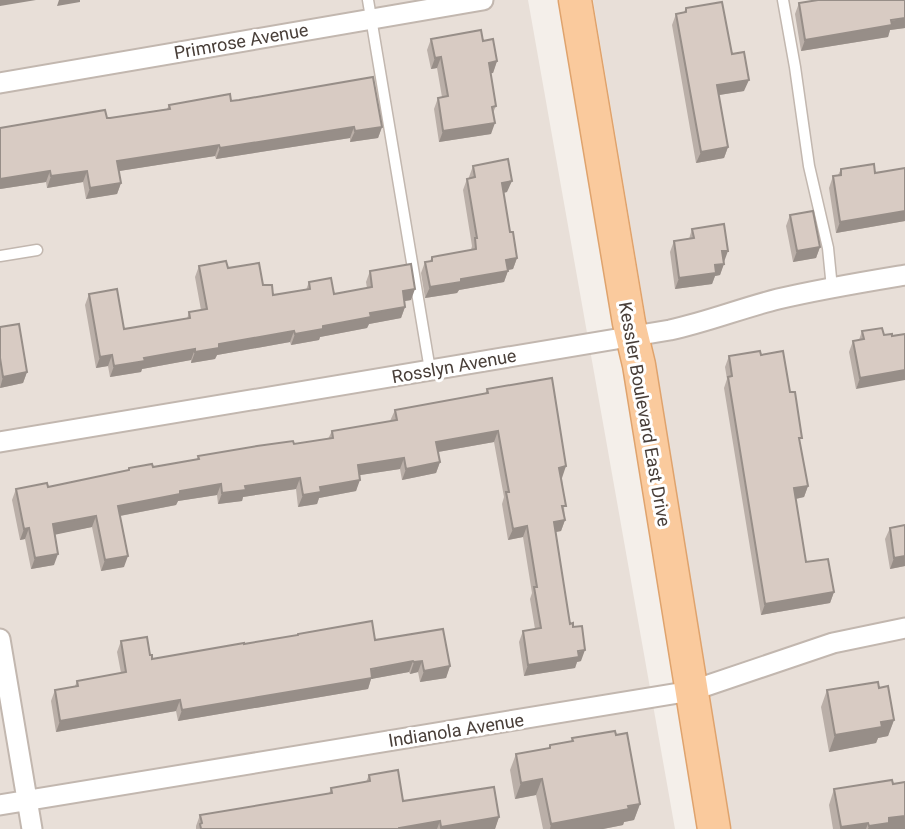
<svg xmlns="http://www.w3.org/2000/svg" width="905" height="829" viewBox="0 0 905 829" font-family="Roboto,sans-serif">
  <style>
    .residential { fill: #e8dfd8 }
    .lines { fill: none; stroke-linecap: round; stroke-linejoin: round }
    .lane-casing { stroke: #c2b7af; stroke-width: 13 }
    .street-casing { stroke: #c2b7af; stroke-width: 23 }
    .primary-casing { stroke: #dfa36d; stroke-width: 35 }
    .lane { stroke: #fff; stroke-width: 10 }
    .street { stroke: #fff; stroke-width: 19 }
    .primary { stroke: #faca9d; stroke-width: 32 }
    .wall { fill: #baafa8 }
    .shaded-wall { fill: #978e88 }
    .building { fill: #d8cbc3; stroke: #978e88; stroke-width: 2 }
    .labels { text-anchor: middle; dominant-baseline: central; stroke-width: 6; stroke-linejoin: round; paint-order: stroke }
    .street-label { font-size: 18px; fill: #483e38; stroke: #fff }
  </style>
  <rect width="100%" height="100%" fill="#f4efea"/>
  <!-- residential -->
  <path class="residential" d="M0 0H528L675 829H0Z
    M593 0H905V829H731Z"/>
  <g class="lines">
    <defs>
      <path id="lane" d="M368 0 430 370
        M783 0 795 67 809 166 828 248 832 288
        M0 256 37 250"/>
      <path id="street" d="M0 83 483 0
        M0 442 670 330C707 322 742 308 778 299 820 289 863 282 905 275
        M0 639 32 829
        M0 805 691 691 833 643 905 628"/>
      <path id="primary" d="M575 0 629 323 639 365 714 829"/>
    </defs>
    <!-- lane casing -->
    <use href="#lane" class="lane-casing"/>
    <!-- street casing -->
    <use href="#street" class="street-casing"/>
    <!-- primary casing -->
    <use href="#primary" class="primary-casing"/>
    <!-- lane -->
    <use href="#lane" class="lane"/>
    <!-- street -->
    <use href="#street" class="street"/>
    <!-- primary -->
    <use href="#primary" class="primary"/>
  </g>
  <!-- wall -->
  <path class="wall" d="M905 0V28L890 30 888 37 801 51 795 14 799 3Z
    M686 8 732 54 744 91 719 95 728 147 724 158 696 163 672 25 676 14 684 12Z
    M431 39 483 41 497 61 493 73H491L496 106 493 113 491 134 439 142 434 109 438 98 442 97 437 68 431 69 427 50Z
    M231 101 382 127 378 138 350 142V138L216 159 215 156 119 171 121 183 117 194 86 199 83 182 47 188 46 182 0 189 107 118H110L167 109 169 105Z
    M473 166 507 192 503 193 510 232 517 258 513 269 508 270 504 282 459 290 457 293 425 298 421 273 425 262 430 261 432 257 471 250 472 246 463 190 467 179H469V177Z
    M905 168V221L836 233 829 188 833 176 838 175 841 169 875 173Z
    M790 215 820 247 816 258 793 262 786 226Z
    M692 229 724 262 720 275 715 276 712 284 675 289 670 252 674 241 689 239Z
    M199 266 228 268 263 285 273 295 306 290 309 282 334 294 367 288 366 282 370 271 411 300 404 301 405 307 401 318 369 324 367 328 320 337 319 340 291 345 290 342 217 355 215 359 191 363V360L142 369 141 372 110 377 108 366 96 368 85 305 89 294 124 329 187 319 189 312 201 310 195 277Z
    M0 327 27 372 23 383 0 388Z
    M882 328 856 389 849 352 853 341 859 340 862 331Z
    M761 355 790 392 808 486 804 497 796 499 806 562 834 592 830 603 761 615 724 388 727 379 725 367 729 356Z
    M487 389 562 478 565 520 561 531 556 532 570 624 581 661 577 662 575 668 524 676 519 642 523 631 535 629 530 599 532 593 523 537 508 540 502 504 504 497 494 442 438 452 440 462 436 473 402 480 400 469 360 475 356 491 319 498 317 504 298 507 296 489 243 497 242 501 218 504 217 495 178 501 176 505 120 516 124 567 101 571 92 527 55 534 54 565 31 569 25 539 20 540 12 500 16 489 48 487 128 470 129 468 153 467 197 460 198 456 294 444 328 439 332 431 390 421 395 410 485 394Z
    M890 528 905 566 890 569 885 539Z
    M375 640 450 666 446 678 420 682 418 672 410 674 409 672 371 679 368 689 178 721 176 711 56 732 51 701 55 690 75 686 77 681 121 673 117 652 121 641 150 655 152 659 244 644Z
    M879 688 894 720 888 736 878 738 876 743 829 752 821 707 827 690Z
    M616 735 640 804 634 820 624 822 623 825 603 829H543L536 795 515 799 510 770 516 754 549 749 550 745 571 742 572 738Z
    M369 775 403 801 499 817 495 829H196V826L200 815 329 794 331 788 366 782Z
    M893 784 905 829H833L829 805 834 789Z"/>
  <!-- shaded-wall -->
  <path class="shaded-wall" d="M0 0H36L0 6Z
    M59 0H80V2L57 6Z
    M905 18V28L890 30 888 37 801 51 805 40Z
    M441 57 437 68 431 69 435 58Z
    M497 61 493 73 485 74 489 63Z
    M749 80 744 91 713 96 717 85Z
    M495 123 491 134 439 142 443 131Z
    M354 127 350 138 216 159 220 148Z
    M382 127 378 138 350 142 355 131Z
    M219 145 215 156 113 172 117 161Z
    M728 147 724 158 696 163 701 152Z
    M50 171 46 182 0 189V179Z
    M87 171 83 182 47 188 51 176Z
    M512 181 507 192 497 194 502 183Z
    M121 183 117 194 86 199 90 188Z
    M905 211V221L836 233 840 222Z
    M820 247 816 258 793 262 797 251Z
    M722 251H728L724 262Z
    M517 258 513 269 502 271 506 260Z
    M724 264 720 275 715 276 712 284 675 289 679 278 715 265Z
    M508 271 504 282 459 290 457 293 425 298 430 287 461 279Z
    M415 289 411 300 399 302 403 291Z
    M405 307 401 318 369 324 367 328 320 337 319 340 291 345 295 334 370 313Z
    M294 331 290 342 217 355 215 359 191 363 195 352 219 344Z
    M195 349 191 360 142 369 141 372 110 377 114 366 144 358Z
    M112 355 108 366 96 368 100 357Z
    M905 370V380L856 389 860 378Z
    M27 372 23 383 0 388 3 377Z
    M498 431 494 442 432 453 436 442Z
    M404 458 400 469 354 476 358 465Z
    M440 462 436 473 402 480 406 469Z
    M566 466 562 478 555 479 559 468Z
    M300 478 296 489 243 497 242 501 218 504 222 493 245 486Z
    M360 480 356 491 319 498 317 504 298 507 303 495 320 487Z
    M221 484 217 495 178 501 176 505 114 517 118 506 180 491Z
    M808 486 804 497 790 500 794 488Z
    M96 516 92 527 49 536 53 524Z
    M565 520 561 531 550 533 554 522Z
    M527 526 523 537 508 540 513 529Z
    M29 528 25 539 20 540 24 529Z
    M58 554 54 565 31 569 35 558Z
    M128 556 124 567 101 571 105 560Z
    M905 556V566L890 569 894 558Z
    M834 592 830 603 761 615 765 604Z
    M585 650 581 661 577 662 575 668 524 676 528 665Z
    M413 661 409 672 371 679 368 689 178 721 182 710Z
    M422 661 418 672 410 674 414 662Z
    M450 666 446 678 420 682 424 671Z
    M180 700 176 711 56 732 60 721Z
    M894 720 888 736 878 738 876 743 829 752 835 735 881 722Z
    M542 779 536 795 515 799 521 783Z
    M640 804 634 820 624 822 623 825 603 829H550L551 824Z
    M905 816V829H868L869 826 889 818Z
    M499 817 495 829H440L441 827Z
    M440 821 437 829H399V828Z
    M868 823 866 829H840L841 827Z"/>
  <!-- building -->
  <path class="building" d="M818 0H905V18L891 20 892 25 805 40 799 3Z
    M722 2 732 54 744 52 749 80 717 85 728 147 701 152 676 14 686 12V8Z
    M481 30 483 41 493 39 497 61 489 63 496 106 492 107 495 123 443 131 438 98 448 96 441 57 435 58 431 39Z
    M373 77 382 127 355 131 354 127 220 148 219 145 117 161 121 183 90 188 87 171 51 176 50 171 0 179V128L105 110 107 118H110L170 109 169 105 230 94 231 101 239 100Z
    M508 159 512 181 502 183 510 232H513L517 258 506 260 508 271 461 279V282L430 287 425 262 432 261V257L476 249 475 238H477L467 179 475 177 473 166Z
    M874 164 875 173 905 168V211L840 222 833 176 841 175V169Z
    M813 211 820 247 797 251 790 215Z
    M724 224 728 251H722L724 264 715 265 716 273 679 278 674 241 694 238 692 229Z
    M226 261 228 268 259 263 263 285H272L273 295 310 289 309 282 331 278 334 294 372 287 370 271 411 264 415 289 403 291 405 307 370 313 371 317 323 326V329L295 334 294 331 219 344V348L195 352V349L144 358 145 361 114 366 112 355 100 357 89 294 117 289 124 329 190 318 189 312 207 309 199 266Z
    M19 324 27 372 3 377 0 358V327Z
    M882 328 884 335 892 334V336L905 334V370L860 378 853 341 864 339 862 331Z
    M760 351 761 355 783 351 790 392H795L802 438H799L808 486 794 488 806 562 828 559 834 592 765 604 728 377 732 376 729 356Z
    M552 378 566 466 559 468 566 506H562L565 520 554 522 570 624 573 623V627L582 626 585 650 578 651 579 657 528 665 523 631 541 628 534 587H537L527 526 513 529 506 492H509L498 431 436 442 440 462 406 469 404 458 358 465 360 480 320 487 321 492 303 495 300 478 245 486 246 490 222 493 221 484 180 491V494L118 506 128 556 105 560 96 516 53 524 58 554 35 558 29 528 24 529 16 489 47 483 48 487 129 470V468L152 464 153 467 199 459 198 456 257 446 293 441 294 444 333 438 332 431 397 420 395 410 488 393 487 389Z
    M905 525V556L894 558 890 528Z
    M372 621 375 640 443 629 450 666 424 671 422 661 414 662 413 661 371 669 372 678 182 710 180 700 60 721 55 690 78 686 77 681 126 672 121 641 147 637 150 655H152V659L244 643V644L298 635V634Z
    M878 682 879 688 888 686 894 720 881 722 882 727 835 735 827 690Z
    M615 731 616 735 627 733 640 804 628 806 629 809 551 824 542 779 521 783 516 754 550 748V745L573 741 572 738Z
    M398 770 403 801 494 787 499 817 441 827 440 821 399 828V829H201L200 824 202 823 200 815 332 793 331 788 370 781 369 775Z
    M892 780 893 784 905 782V816L889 818V823L869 826 868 823 841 827 834 789Z"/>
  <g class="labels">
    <!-- street labels -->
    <g class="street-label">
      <text transform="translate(241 41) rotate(-10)">Primrose Avenue</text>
      <text transform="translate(454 366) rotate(-10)">Rosslyn Avenue</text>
      <text transform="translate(645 414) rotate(80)">Kessler Boulevard East Drive</text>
      <text transform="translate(456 730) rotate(-9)">Indianola Avenue</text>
    </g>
  </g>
</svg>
